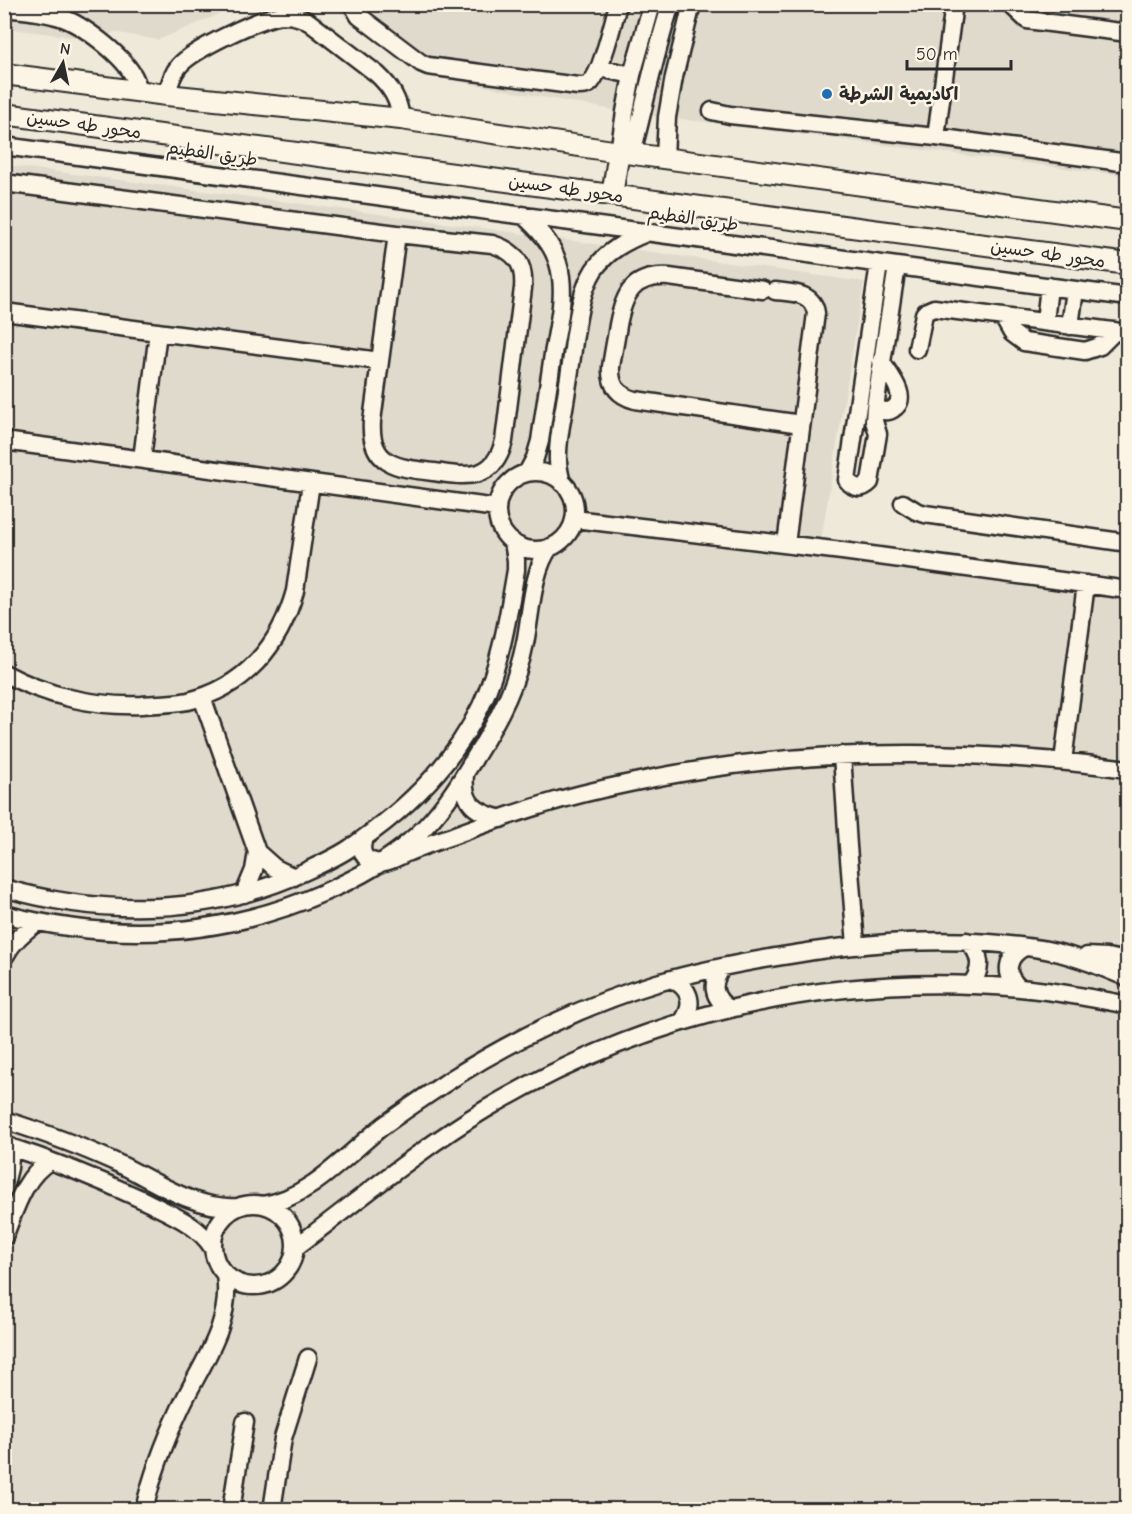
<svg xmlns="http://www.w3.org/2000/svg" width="1132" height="1514" viewBox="0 0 1132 1514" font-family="'Comic Neue','Playpen Sans Arabic',sans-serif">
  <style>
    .built { fill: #e0dacc }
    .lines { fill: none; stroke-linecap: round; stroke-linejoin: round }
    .minor-casing { stroke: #2b2b2b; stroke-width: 21 }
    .major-casing { stroke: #2b2b2b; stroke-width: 24 }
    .minor { stroke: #fcf5e5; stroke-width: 16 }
    .major { stroke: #fcf5e5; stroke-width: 20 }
    .poi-dot { fill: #1f6fb2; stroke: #fcf5e5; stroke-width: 2 }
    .labels { text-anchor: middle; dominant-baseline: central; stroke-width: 5; stroke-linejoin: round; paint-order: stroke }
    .poi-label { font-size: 18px; font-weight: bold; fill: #2b2b2b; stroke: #fcf5e5; text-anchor: start }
    .street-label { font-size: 18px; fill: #2b2b2b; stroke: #fcf5e5 }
  </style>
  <rect width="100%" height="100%" fill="#efe9da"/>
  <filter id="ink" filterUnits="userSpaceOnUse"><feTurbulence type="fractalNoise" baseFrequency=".0167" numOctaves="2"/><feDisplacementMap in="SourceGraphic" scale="12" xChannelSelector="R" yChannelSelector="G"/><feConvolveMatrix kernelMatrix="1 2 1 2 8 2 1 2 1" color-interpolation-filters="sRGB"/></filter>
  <g filter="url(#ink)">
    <!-- built -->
    <path class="built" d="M5 5H241L158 40 113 32 97 48 81 38 5 28Z
      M330 5H1127V176L625 112 427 76Z
      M5 165 410 218 864 282 820 546 1127 590V1509L5 1510Z"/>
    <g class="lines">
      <defs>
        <path id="minor" d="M352 4 359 16 421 63 428 66 578 86C583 86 588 86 591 82 601 72 614 20 618 4
          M1010 4 1027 20 1128 33
          M4 8C23 10 42 11 60 17 82 24 121 54 133 75 136 80 138 87 140 92
          M599 68 632 75
          M167 95C169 85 172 74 179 66 192 50 263 16 283 15 292 15 301 17 309 22L377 74C391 87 399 100 401 119
          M712 111 730 115 936 137 1128 163
          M936 137 954 4
          M4 146 1128 297
          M619 152 625 112 632 75 652 4
          M632 153C645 104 655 53 671 4
          M665 157 667 117 674 77 692 4
          M4 183 397 234 492 244C515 251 525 263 523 288L504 441C494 481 467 477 434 472 398 468 369 466 372 421L397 234
          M523 215C538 229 552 243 558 263 567 292 558 325 553 354 549 383 544 412 540 441L535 458 527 473
          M879 264 847 480C854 489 862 490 870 482L878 434 874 421 875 407 897 266
          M763 290 669 277C633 275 624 293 618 325 616 339 613 353 611 367 610 385 617 395 635 400L801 424
          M775 291C792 293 813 292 816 313L786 544
          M4 312 380 361
          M1003 317 1012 333 1024 342 1085 351 1100 346 1115 331
          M1045 322 1049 286
          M1070 326 1075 290
          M917 349 924 314 927 311 934 308 1128 333
          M875 407C881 411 887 413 893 409 911 398 888 373 881 361
          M4 441 497 508
          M142 459 158 332
          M497 511a39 39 0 1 1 78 0a39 39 0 1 1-78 0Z
          M562 483C560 475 558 468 558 460 557 439 563 417 566 396 569 377 572 359 574 341 578 316 581 291 594 270 607 251 626 241 646 233
          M903 503 916 511 925 514 1128 543
          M574 519 842 551 1128 590
          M4 673C46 696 95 707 142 705 157 704 173 704 188 701 244 688 280 646 295 591L311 483
          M202 697 257 852 275 868 294 877
          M842 755 848 846 856 945
          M1063 761 1086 584
          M465 775C462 803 475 812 501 819
          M364 838C360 850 362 859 375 862 377 862 382 863 384 862 392 861 401 855 409 852 423 846 437 841 452 836 482 825 511 814 542 805 571 796 601 789 630 783 794 747 962 747 1128 769
          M4 888C104 917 212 915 306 871 321 864 337 857 350 848 358 843 365 837 372 832 418 798 456 758 481 706 501 663 508 617 516 570V560L513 542
          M244 894 254 870 257 852
          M4 914C114 943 221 938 325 892 355 879 385 863 410 841 434 821 453 794 469 767 483 745 496 723 507 699 515 681 521 663 525 643 531 615 532 570 550 547
          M967 941C982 954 983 970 970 985
          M5 956C13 941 24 931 38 922
          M1087 956 1107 957 1128 961
          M723 967C710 983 712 998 730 1009
          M671 979C691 988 695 1005 682 1022
          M1020 988C1003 975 1006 956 1025 947
          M4 1120C42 1132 78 1145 113 1161 153 1179 192 1210 238 1207
          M4 1145C51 1160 96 1178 141 1199 166 1212 197 1223 212 1247
          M4 1188 9 1168 11 1147
          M213 1245a41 41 0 1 1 82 0a41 41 0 1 1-82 0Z
          M263 1205C310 1198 347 1154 383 1126 406 1109 429 1094 453 1078 514 1039 587 1004 657 983 702 970 749 961 795 954 874 941 954 936 1034 948 1066 952 1097 965 1128 978
          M4 1237C15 1210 24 1176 50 1161
          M296 1247C359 1200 419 1149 486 1109 649 1012 832 971 1020 988 1056 991 1092 998 1128 1005
          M144 1510C152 1475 165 1441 180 1409 200 1365 233 1326 225 1275
          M231 1510 245 1422
          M272 1510 283 1438 308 1358"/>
        <path id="major" d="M4 74 167 95 401 119 619 152 1128 221
          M4 114 1128 264
          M612 195 619 152"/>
      </defs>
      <!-- minor casing -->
      <use href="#minor" class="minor-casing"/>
      <!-- major casing -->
      <use href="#major" class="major-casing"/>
      <!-- minor -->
      <use href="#minor" class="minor"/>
      <!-- major -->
      <use href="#major" class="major"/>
    </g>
  </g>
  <!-- markers -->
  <circle class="poi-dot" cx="827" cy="94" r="6"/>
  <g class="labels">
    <!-- poi labels -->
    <g class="poi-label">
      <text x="839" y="94">اكاديمية الشرطة</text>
    </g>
    <!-- street labels -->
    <g class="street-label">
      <text transform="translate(84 125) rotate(8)">محور طه حسين</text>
      <text transform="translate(212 154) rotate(8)">طريق الفطيم</text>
      <text transform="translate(566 189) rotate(8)">محور طه حسين</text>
      <text transform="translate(693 219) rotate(8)">طريق الفطيم</text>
      <text transform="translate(1048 254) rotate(8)">محور طه حسين</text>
    </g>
  </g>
  <!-- margin -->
  <rect width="1132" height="1514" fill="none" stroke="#fcf5e5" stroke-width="24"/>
  <rect x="12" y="12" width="1108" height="1490" fill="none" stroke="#2b2b2b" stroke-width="2" filter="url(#ink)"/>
  <!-- north arrow -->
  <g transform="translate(63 63) rotate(9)" stroke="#fcf5e5" stroke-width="4.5" paint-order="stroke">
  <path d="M0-4.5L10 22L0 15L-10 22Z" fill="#2b2b2b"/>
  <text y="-9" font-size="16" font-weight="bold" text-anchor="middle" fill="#2b2b2b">N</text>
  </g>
  <!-- scale -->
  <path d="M907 60v9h104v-9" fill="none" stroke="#2b2b2b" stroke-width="3"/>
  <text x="916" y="60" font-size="18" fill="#2b2b2b" stroke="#fcf5e5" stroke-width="4.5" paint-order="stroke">50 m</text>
</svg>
